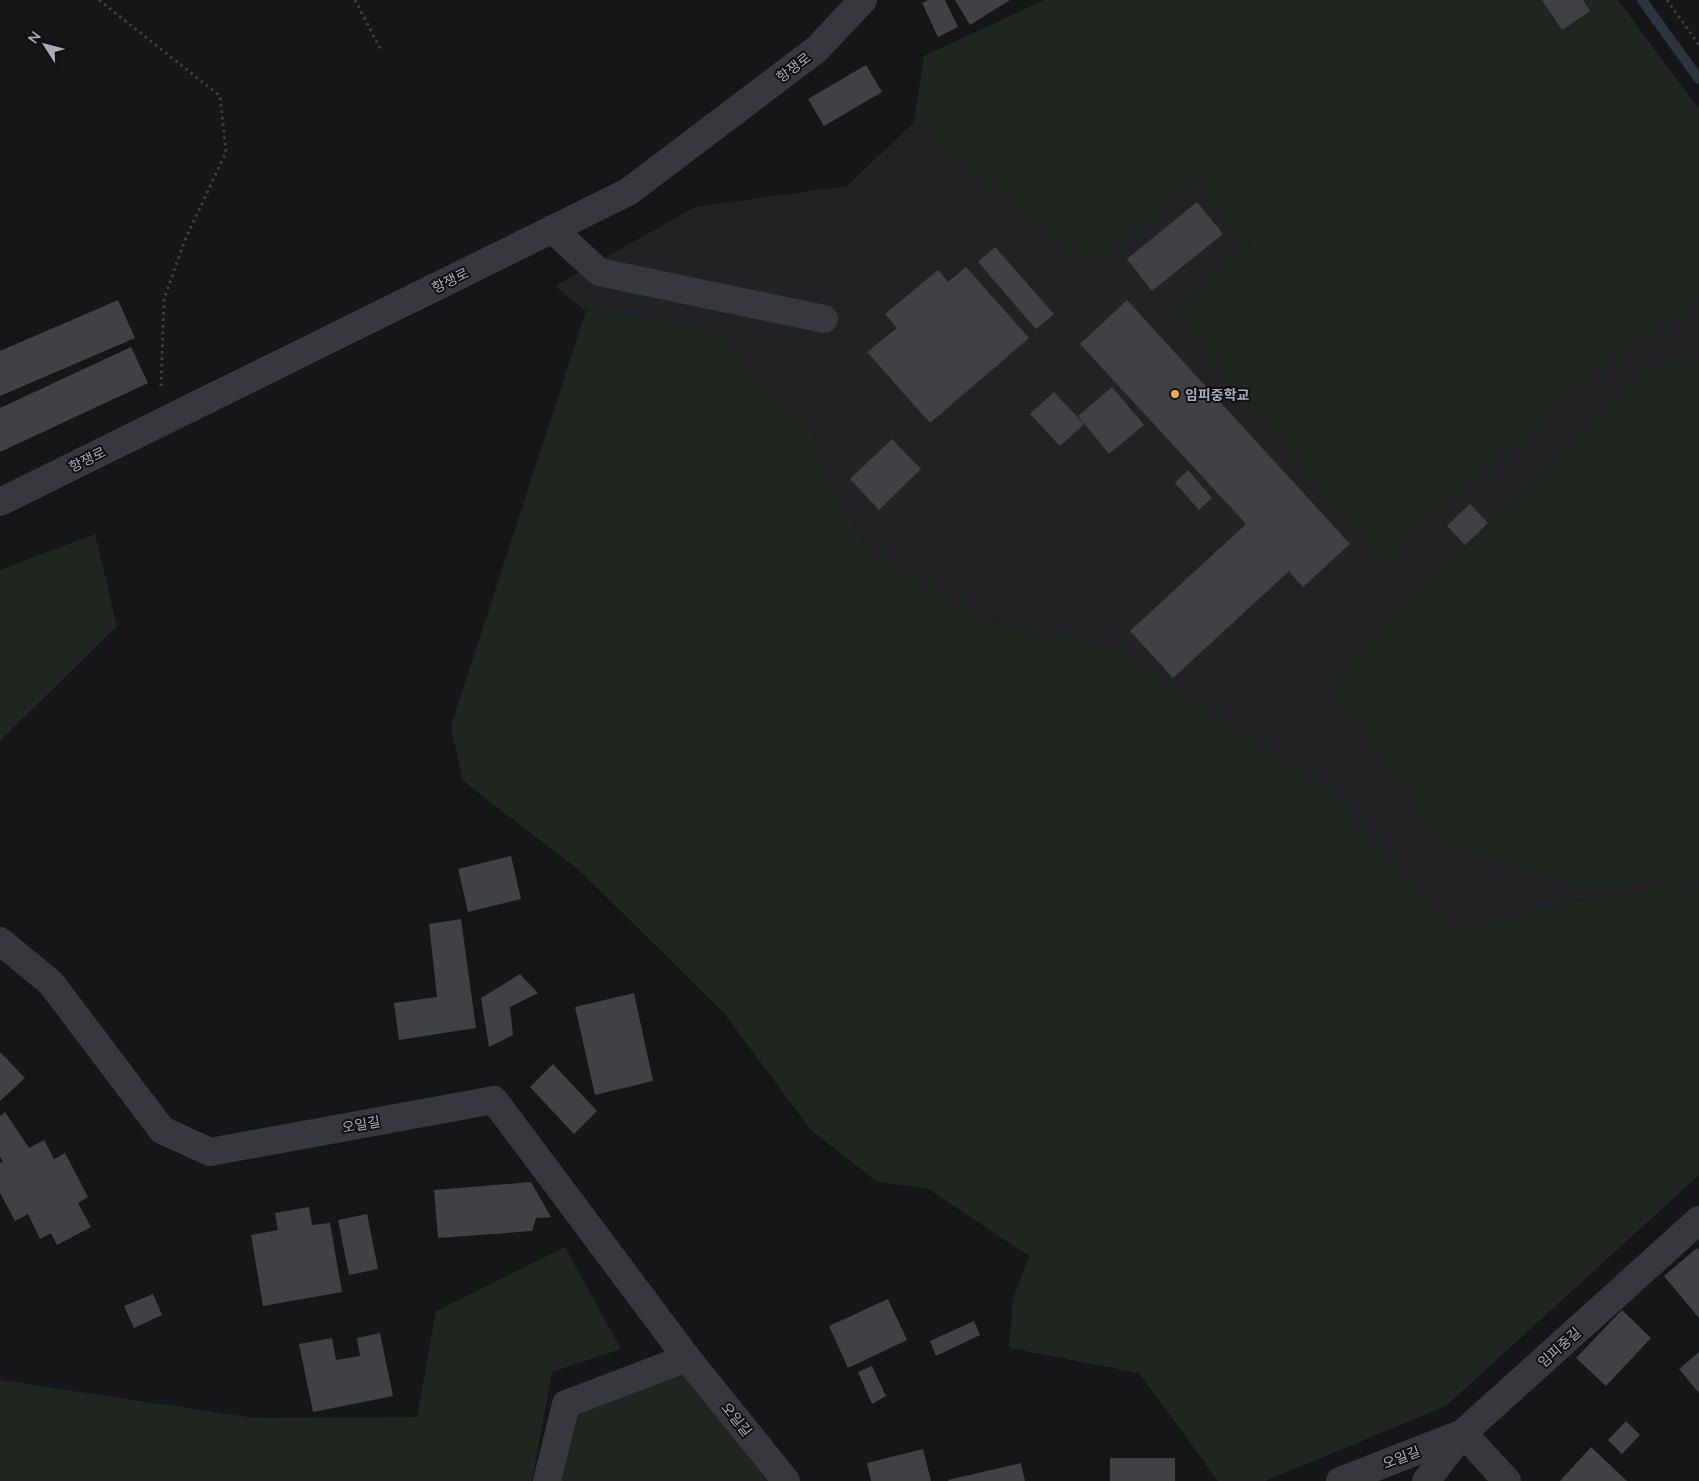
<svg xmlns="http://www.w3.org/2000/svg" width="1699" height="1481" viewBox="0 0 1699 1481" font-family="Lato,'Noto Sans KR',sans-serif">
  <style>
    .built { fill: #222225 }
    .green { fill: #1e261f }
    .lines { fill: none; stroke-linecap: round; stroke-linejoin: round }
    .stream { stroke: #2c353c; stroke-width: 10 }
    .building { fill: #404145 }
    .path { stroke: #3d3f44; stroke-width: 3; stroke-dasharray: 2.5 4; stroke-linecap: butt }
    .minor { stroke: #37383d; stroke-width: 28 }
    .poi-dot { fill: #f2b134; stroke: #111113; stroke-width: 2 }
    .labels { text-anchor: middle; dominant-baseline: central; stroke-width: 4; stroke-linejoin: round; paint-order: stroke }
    .street-label { font-size: 14px; fill: #a8adb8; stroke: #111113 }
    .poi-label { font-size: 14px; font-weight: bold; fill: #a8adb8; stroke: #111113; text-anchor: start }
  </style>
  <rect width="100%" height="100%" fill="#161618"/>
  <!-- built -->
  <path class="built" d="M914 122 1097 268 1198 179 1251 245 1175 311 1590 381 1699 301V884L1570 901 1462 932 1327 788 1120 647 994 623 863 543 809 427 717 327 586 311 555 286 695 207 847 186Z"/>
  <!-- green -->
  <path class="green" d="M1044 0H1618L1699 109V301L1590 381 1385 562 1175 311 1251 245 1198 179 1097 268 914 122 924 56Z
    M586 311 717 327 809 427 863 543 994 623 1120 647 1327 788 1462 932 1570 901 1699 884V1175L1446 1406 1265 1481H1218L1139 1373 1009 1348 1013 1299 1029 1256 927 1188 877 1182 811 1130 723 1012 580 871 463 781 451 726Z
    M1699 358V881L1574 886 1444 840 1331 681 1654 367Z
    M95 534 117 626 0 741V570Z
    M565 1247 621 1349 552 1372 532 1481H0V1380L254 1418 417 1417 436 1311Z
    M683 1371 767 1481H559L576 1411Z"/>
  <g class="lines">
    <!-- stream -->
    <path class="stream" d="M1642 0 1699 79"/>
  </g>
  <!-- building -->
  <path class="building" d="M928 0H945L958 27 938 37 922 3Z
    M955 0H1010L970 25Z
    M1542 0H1583L1590 11 1562 30Z
    M866 65 882 92 824 126 808 99Z
    M1197 202 1223 234 1152 291 1127 259Z
    M995 247 1054 314 1036 329 978 262Z
    M966 267 1029 338 930 423 867 352 897 328 885 314 938 270 948 282Z
    M118 300 135 338 0 396V351Z
    M1127 300 1350 544 1303 587 1289 571 1173 678 1130 631 1246 524 1080 344Z
    M131 347 148 383 0 452V408Z
    M1112 387 1144 425 1109 454 1078 416Z
    M1054 392 1084 424 1060 446 1030 414Z
    M892 439 921 469 879 510 850 479Z
    M1188 470 1212 498 1199 510 1175 483Z
    M1470 504 1488 523 1465 545 1447 526Z
    M511 856 521 899 468 912 458 869Z
    M461 919 476 1028 399 1040 394 1003 437 997 429 924Z
    M520 974 538 993 510 1007 513 1035 489 1047 481 998Z
    M634 993 653 1081 595 1095 575 1007Z
    M0 1052 25 1078 0 1101Z
    M553 1064 597 1111 574 1134 530 1087Z
    M5 1112 29 1148 44 1140 54 1159 65 1153 88 1197 78 1203 91 1227 57 1245 51 1233 40 1239 28 1214 15 1221 0 1193V1163L3 1162 0 1157V1116Z
    M531 1182 551 1217 536 1218 532 1231 438 1238 434 1190Z
    M309 1207 312 1225 330 1223 342 1292 263 1306 251 1235 278 1230 275 1213Z
    M367 1214 378 1269 349 1275 338 1220Z
    M1697 1248 1699 1251V1318L1664 1276Z
    M153 1294 162 1315 134 1328 124 1306Z
    M888 1299 907 1340 848 1368 829 1326Z
    M1622 1310 1651 1338 1606 1386 1576 1358Z
    M974 1321 980 1335 936 1356 930 1341Z
    M380 1333 393 1396 313 1412 299 1344 332 1338 336 1360 360 1356 357 1338Z
    M1699 1352V1393L1679 1369Z
    M872 1366 886 1396 872 1404 858 1372Z
    M1626 1421 1640 1435 1622 1454 1608 1440Z
    M1591 1447 1627 1481H1560Z
    M923 1449 931 1481H871L867 1463Z
    M1110 1458H1175V1481H1110Z
    M1021 1463 1025 1481H949L948 1480Z"/>
  <g class="lines">
    <!-- path -->
    <path class="path" d="M99 0 220 96 226 152 185 240 164 299 161 387
      M355 0 381 50
      M1667 0 1699 45"/>
    <!-- minor -->
    <path class="minor" d="M552 229 599 272 824 319
      M0 502 628 192 817 49 863 0
      M0 941 51 983 162 1130 210 1152 494 1100 687 1358 786 1481
      M547 1481 566 1404 687 1358
      M1340 1481 1463 1433 1507 1481
      M1426 1481 1463 1433 1699 1220"/>
  </g>
  <!-- markers -->
  <circle class="poi-dot" cx="1175" cy="394" r="5"/>
  <g class="labels">
    <!-- street labels -->
    <g class="street-label">
      <text transform="translate(793 67) rotate(-37)">항쟁로</text>
      <text transform="translate(450 280) rotate(-26)">항쟁로</text>
      <text transform="translate(87 459) rotate(-26)">항쟁로</text>
      <text transform="translate(361 1124) rotate(-10)">오일길</text>
      <text transform="translate(1559 1347) rotate(-42)">임피중길</text>
      <text transform="translate(737 1419) rotate(51)">오일길</text>
      <text transform="translate(1401 1457) rotate(-21)">오일길</text>
    </g>
    <!-- poi labels -->
    <g class="poi-label">
      <text x="1185" y="394">임피중학교</text>
    </g>
  </g>
  <!-- north arrow -->
  <g transform="translate(45 45) rotate(306)" stroke="#111113" stroke-width="4" paint-order="stroke">
  <path d="M0-4L9 19L0 12L-9 19Z" fill="#a8adb8"/>
  <text y="-8" font-size="14" font-weight="bold" text-anchor="middle" fill="#a8adb8">N</text>
  </g>
</svg>
